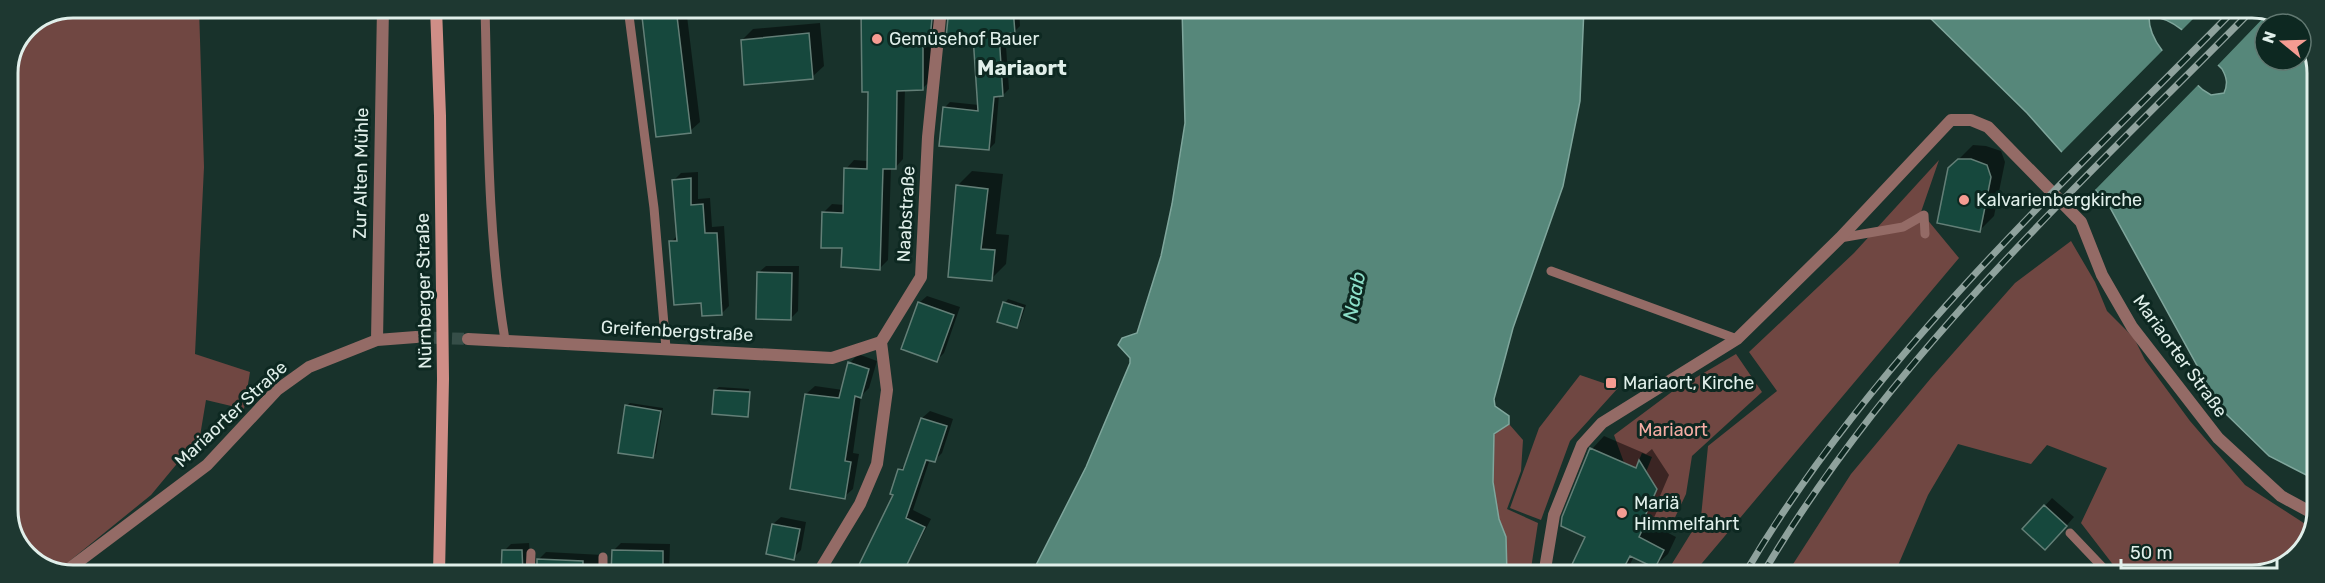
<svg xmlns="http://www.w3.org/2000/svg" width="2325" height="583" viewBox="0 0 2325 583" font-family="Rubik,sans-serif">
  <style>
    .green { fill: #704742 }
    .water { fill: #56877a; stroke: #7fa69c; stroke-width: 1.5; fill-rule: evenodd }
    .pier { fill: #18322b }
    .shadow { fill: #0007 }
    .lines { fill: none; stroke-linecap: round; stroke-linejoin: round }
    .ferry { stroke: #8de0ca; stroke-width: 1.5; stroke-dasharray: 8 6; stroke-linecap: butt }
    .building { fill: #16483d; stroke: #637f77; stroke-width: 1.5 }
    .street-tunnel { stroke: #364e48; stroke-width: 12; stroke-dasharray: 12 6; stroke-linecap: butt }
    .lane { stroke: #946b66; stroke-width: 9 }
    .street { stroke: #946b66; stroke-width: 12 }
    .secondary { stroke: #cf8e87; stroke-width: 12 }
    .rail-casing { stroke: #8fa29d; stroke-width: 7 }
    .rail { stroke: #0d2821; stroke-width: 4.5; stroke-dasharray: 14; stroke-linecap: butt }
    .poi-dot { fill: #f59c92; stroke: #0d2821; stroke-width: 2 }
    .labels { text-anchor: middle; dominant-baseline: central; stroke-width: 6; stroke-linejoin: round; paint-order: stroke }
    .poi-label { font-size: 18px; fill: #e0efea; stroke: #0d2821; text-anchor: start }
    .street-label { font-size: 18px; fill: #e0efea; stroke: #0d2821 }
    .park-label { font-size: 18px; fill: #f5ada4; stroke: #0d2821 }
    .water-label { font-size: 20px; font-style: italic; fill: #8de0ca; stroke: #0d2821 }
    .quarter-label { font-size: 21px; font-weight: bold; fill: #e0efea; stroke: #0d2821 }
    .rim { fill: none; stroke: #e0efea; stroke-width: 3 }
  </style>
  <rect width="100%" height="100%" fill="#18322b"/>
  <!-- green -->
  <path class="green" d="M73 8H199L204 167 195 354 250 372 244 409 206 400 200 436 151 495 56 572 24 554 8 518V72L27 26Z
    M1939 160 1921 212 1959 258 1692 575H1665L1701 517 1708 446 1777 391 1749 352 1854 253Z
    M2071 241 2095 282 2107 311 2134 338 2145 360 2190 421 2245 485 2313 529 2292 562 2253 575H2121L2081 523 2107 468 2047 445 2031 464 1958 444 1928 495 1894 575H1786L1851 474 1931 378 2015 283Z
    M1736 354 1762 392 1692 456 1686 494 1671 526 1642 523 1657 489 1646 472 1652 457 1642 453 1636 467 1626 468 1614 435 1673 391Z
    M1580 375 1618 388 1570 441 1541 520 1510 508 1539 428Z
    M1509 424 1523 440 1521 471 1507 509 1538 523 1530 575H1507L1506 537 1499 519 1493 482V436L1499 430Z"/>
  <!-- water -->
  <path class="water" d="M1182 8H1584L1580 101 1563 186 1513 328 1494 399 1495 406 1509 416V424L1494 434 1493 482 1499 519 1506 537 1507 575H1031L1086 467 1130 363V358L1118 345 1122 338 1137 333 1161 256 1172 204 1185 123Z
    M1921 9H2265L2292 24H2265V60H2301V29L2317 65 2316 480 2269 456 2221 409 2108 204 2027 113ZM2149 16C2180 18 2201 49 2222 69 2227 78 2228 84 2224 93L2211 95 2203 90C2182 70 2148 47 2149 16Z"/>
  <!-- pier -->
  <path class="pier" d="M2203 9H2265L2270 11 2216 67 2180 32Z
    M2165 48 2200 83 2093 192 2060 154Z"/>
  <!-- shadow -->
  <path class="shadow" d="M642 8H686L700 122 690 131 657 135Z
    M862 8H941L937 30 931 36V80L922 89H905L903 159 895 168 891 167 888 260 879 269 844 247 824 212 832 204 845 205 846 169 854 160 868 161 869 90 862 69Z
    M951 8H1019L1020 26 1014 32H1005L1009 89 1003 95H999L995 143 989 149 944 108 950 102 979 105 975 34Z
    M820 23 824 66 812 77 742 40 753 29Z
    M1973 145 1986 146 2001 151 2005 162 1994 216 1980 230 1949 169Z
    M972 171 1003 174 996 234 1009 235 1006 264 991 279 957 186Z
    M698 172V199L710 198 712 227 724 226 729 306 722 313 703 301 671 242 678 235 674 180 681 173Z
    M766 266H799L798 311 791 318 758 273Z
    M927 296 960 307 944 353 937 360 919 303Z
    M1008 299 1026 305 1020 323 1016 326 1005 303Z
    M858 354 877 361 869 388 861 396 853 453 859 454 853 489 844 497 806 394 815 386 843 390 850 363Z
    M719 387 749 389 747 413H749L748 415 715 390Z
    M630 403 663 408 656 453 653 457 626 406Z
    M930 411 953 419 942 453 934 461 930 459 913 510 931 519 902 575H854L895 494 900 470 908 462 922 418Z
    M1604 436 1646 454 1652 449 1669 475 1654 510 1657 511 1651 524 1676 537 1668 554 1655 566 1634 556 1625 575H1570L1587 536 1592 449Z
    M2052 498 2074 517 2053 541 2024 529Z
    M781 517 806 522 801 550 793 558 773 524Z
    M529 543 531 569 537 574H503L504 551 511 544Z
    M621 543 670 544 669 575H611L613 551Z
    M546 552 603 555 604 570 610 575 538 574 539 559Z"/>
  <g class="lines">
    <!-- ferry -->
    <path class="ferry" d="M2283 19 2287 24
      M2301 41 2312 54"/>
  </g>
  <!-- building -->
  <path class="building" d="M641 8H676L691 133 656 137Z
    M861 8H933L930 40H923V90L897 91 896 169H883L880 270 841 267 842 248H821L822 212 843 213 844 168 867 169 868 92H862Z
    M949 8H1013L1015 33 999 34 1003 96 994 97 989 150 939 146 943 107 978 111 973 36 946 38Z
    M809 33 813 79 744 85 741 40Z
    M1958 159H1971L1987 165 1991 177 1980 232 1937 223 1948 168Z
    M691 178V205L703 204 705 233H717L722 315 702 316 701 303 674 305 669 241H677L672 180Z
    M956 185 988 189 981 249 995 250 992 281 948 277Z
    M757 272 792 273 791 320 756 319Z
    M918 302 954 315 937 362 901 349Z
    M1003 302 1023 308 1017 328 997 322Z
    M848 362 869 369 861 398 855 396 845 461 851 462 845 499 790 489 805 394 839 398Z
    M714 390 750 392 748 417 712 414Z
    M625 405 661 411 653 458 618 453Z
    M921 418 947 426 935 462 926 460 906 518 925 527 902 575H854L893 495 890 494 898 469 903 470Z
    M1590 448 1636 468 1639 460 1657 489 1642 523 1645 524 1639 537 1664 550 1655 568 1630 556 1620 575H1567L1585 537 1561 526 1562 517Z
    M2044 505 2067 526 2045 550 2022 529Z
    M772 524 800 529 794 560 766 554Z
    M502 550H522L523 574H501Z
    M612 550 663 551V575L611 574Z
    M537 559 583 561V574H537Z"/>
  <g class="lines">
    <!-- street-tunnel -->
    <path class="street-tunnel" d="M416 337 468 339"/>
    <!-- lane -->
    <path class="lane" d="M485 8C488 118 487 231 505 340
      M628 8 654 208 666 348
      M1840 238 1903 227 1924 215 1925 234
      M1551 271 1737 339
      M2070 533 2110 575
      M530 574 531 553
      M603 575V557"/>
    <!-- street -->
    <path class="street" d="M468 339 832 358 881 342
      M377 340 383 8
      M62 574 207 465 277 390 309 367 377 340 416 337
      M817 575 860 504 877 464 887 390 881 342 921 277 928 137 941 8
      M1544 575 1554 515 1582 445 1602 423 1737 339 1840 238 1951 120H1971L1988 127 2081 222 2102 275 2132 327 2218 438 2281 496 2316 515"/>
    <!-- secondary -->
    <path class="secondary" d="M436 8 440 116 443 379 439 574"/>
    <defs>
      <path id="rail" d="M1744 575C1869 361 2063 184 2235 9
        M1762 575C1889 359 2078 186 2253 9"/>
    </defs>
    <!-- rail casing -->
    <use href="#rail" class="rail-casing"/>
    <!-- rail -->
    <use href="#rail" class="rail"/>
  </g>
  <!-- markers -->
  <g class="poi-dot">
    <circle cx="877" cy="39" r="6"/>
    <circle cx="1964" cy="200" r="6"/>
    <rect x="1605" y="377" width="12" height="12" rx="3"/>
    <circle cx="1622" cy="513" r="6"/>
  </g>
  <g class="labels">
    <!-- poi labels -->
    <g class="poi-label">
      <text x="889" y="39">Gemüsehof Bauer</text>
      <text x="1976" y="200">Kalvarienbergkirche</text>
      <text x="1623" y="383">Mariaort, Kirche</text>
      <text x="1634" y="503">Mariä<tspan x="1634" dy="21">Himmelfahrt</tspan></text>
    </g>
    <!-- street labels -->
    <g class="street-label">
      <text transform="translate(361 173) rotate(-89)">Zur Alten Mühle</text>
      <text transform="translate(906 214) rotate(-87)">Naabstraße</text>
      <text transform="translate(424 291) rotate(-91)">Nürnberger Straße</text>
      <text transform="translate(677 331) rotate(3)">Greifenbergstraße</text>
      <text transform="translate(2180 356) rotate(54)">Mariaorter Straße</text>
      <text transform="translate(231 414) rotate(-43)">Mariaorter Straße</text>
    </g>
    <!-- park labels -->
    <g class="park-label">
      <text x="1673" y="430">Mariaort</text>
    </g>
    <!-- water labels -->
    <g class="water-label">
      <text transform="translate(1354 296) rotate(-79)">Naab</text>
    </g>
    <!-- quarter labels -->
    <g class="quarter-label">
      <text x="1022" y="67">Mariaort</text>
    </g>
  </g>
  <!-- crop -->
  <path d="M0 0H2325V583H0ZM73 18H2252A55 55 0 0 1 2307 73V510A55 55 0 0 1 2252 565H73A55 55 0 0 1 18 510V73A55 55 0 0 1 73 18Z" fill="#1e3831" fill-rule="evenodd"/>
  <path class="rim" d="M73 18H2252A55 55 0 0 1 2307 73V510A55 55 0 0 1 2252 565H73A55 55 0 0 1 18 510V73A55 55 0 0 1 73 18Z"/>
  <!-- north arrow -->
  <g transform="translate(2283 42) rotate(289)"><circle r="28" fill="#0d2821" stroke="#617871" stroke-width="1.5"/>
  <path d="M0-4.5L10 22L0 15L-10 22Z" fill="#f59c92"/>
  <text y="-9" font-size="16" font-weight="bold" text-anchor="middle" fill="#e0efea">N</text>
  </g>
  <!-- scale -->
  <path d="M2121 559v9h156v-9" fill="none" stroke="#e0efea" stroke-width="3"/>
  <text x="2130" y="559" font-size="18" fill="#e0efea" stroke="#0d2821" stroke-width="4.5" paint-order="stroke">50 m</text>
</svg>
